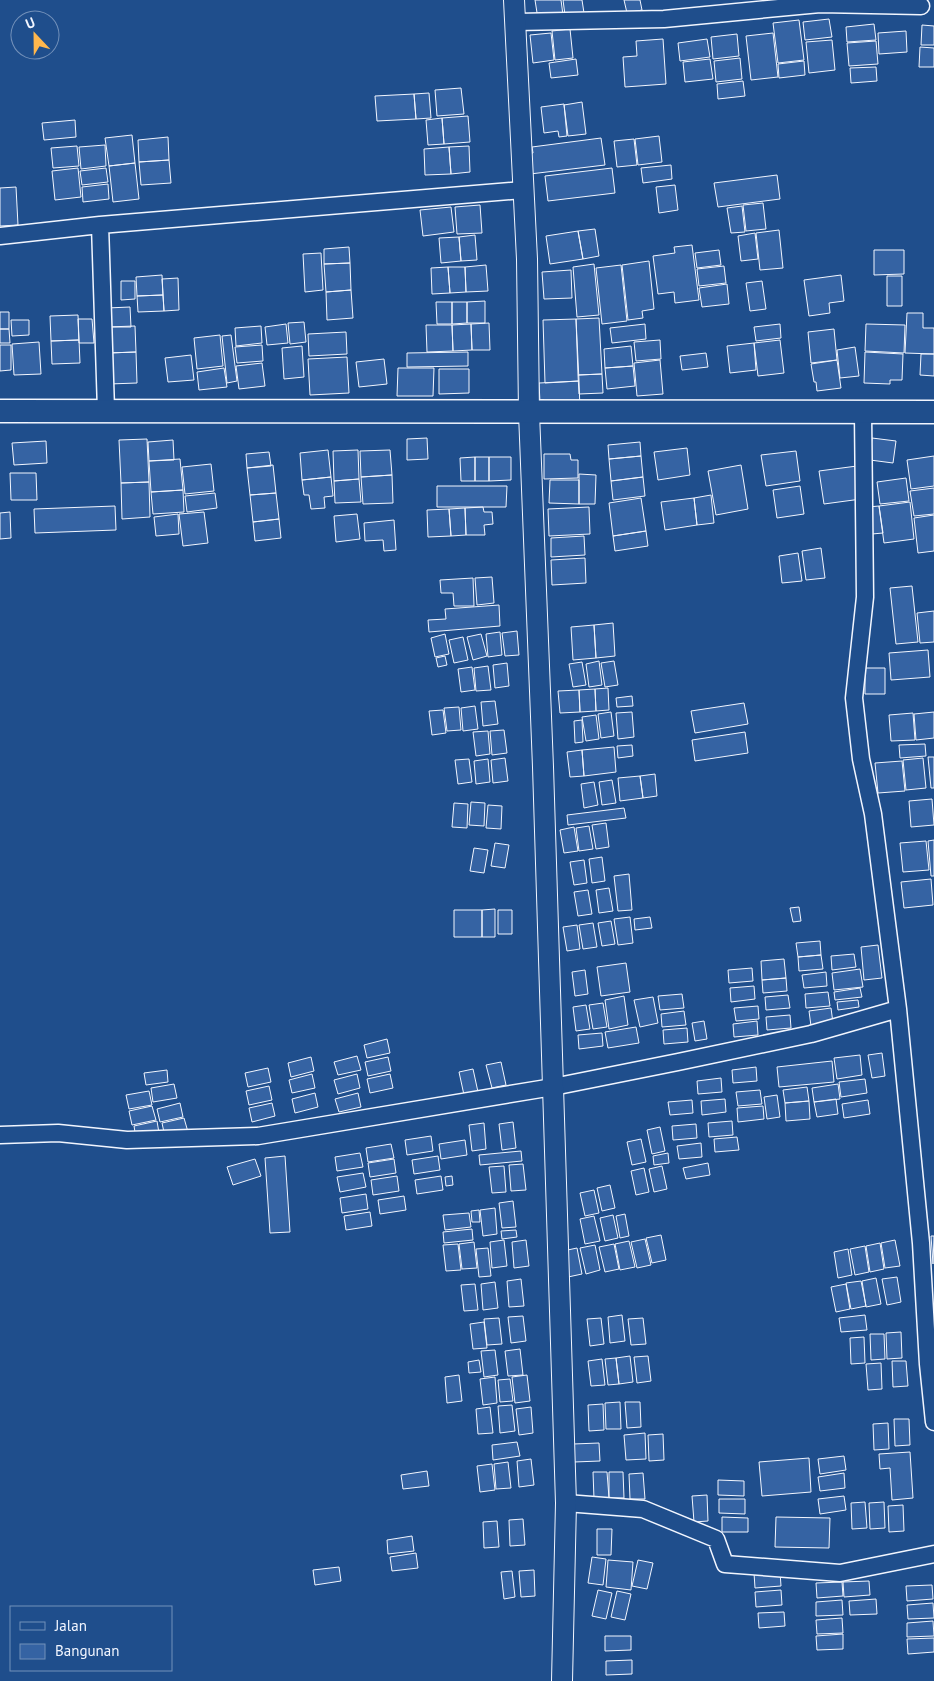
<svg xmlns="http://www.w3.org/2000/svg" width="934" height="1681" viewBox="0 0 934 1681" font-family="'PT Sans',sans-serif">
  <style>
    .building { fill: #3563a3; stroke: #f2f6ff }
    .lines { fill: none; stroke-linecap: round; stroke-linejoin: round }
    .minor-casing { stroke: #f2f6ff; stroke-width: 19 }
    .tertiary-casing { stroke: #f2f6ff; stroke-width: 22 }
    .secondary-casing { stroke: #f2f6ff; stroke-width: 25 }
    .minor { stroke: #1f4e8c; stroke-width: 16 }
    .tertiary { stroke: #1f4e8c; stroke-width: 20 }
    .secondary { stroke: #1f4e8c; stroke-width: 22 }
  </style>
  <rect width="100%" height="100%" fill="#1f4e8c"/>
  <!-- building -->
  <path class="building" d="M535 0H561L563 15 538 19Z
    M563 0H582L584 13 565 15Z
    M624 0H640L642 10 627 13Z
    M829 19 832 37 805 40 803 22Z
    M799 20 804 60 778 63 773 23Z
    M874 24 876 40 847 42 846 27Z
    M922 25 934 26V45H921Z
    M570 29 573 58 555 60 552 31Z
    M906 31 907 52 879 54 878 33Z
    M551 33 554 60 533 63 530 35Z
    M773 33 778 77 751 80 746 36Z
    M737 34 739 56 713 59 711 37Z
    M663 39 666 84 625 87 623 57 637 56 636 41Z
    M707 39 710 57 680 61 678 43Z
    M832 40 835 70 809 73 806 42Z
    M876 41 878 64 849 66 847 43Z
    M920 47 934 48V67H919Z
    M740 58 742 79 716 82 714 61Z
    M576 59 578 75 551 78 549 63Z
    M710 59 713 79 685 82 683 62Z
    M804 61 805 75 779 78 778 64Z
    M876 67 877 81 851 83 850 68Z
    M743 81 745 96 718 99 717 84Z
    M461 88 464 114 437 116 435 90Z
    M429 93 431 118 416 119 414 94Z
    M414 94 416 119 377 121 375 96Z
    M582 102 586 134 568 136 564 105Z
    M564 104 567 136 559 137 558 131 544 133 541 107Z
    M468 116 470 142 444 144 442 118Z
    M442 118 444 144 428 145 426 120Z
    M75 120 76 137 44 140 42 123Z
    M132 135 135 163 109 166 105 138Z
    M659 136 662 162 638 165 635 139Z
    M168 137 169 160 139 162 138 140Z
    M601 138 605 165 530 174 528 154 533 153 532 147Z
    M634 139 637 165 617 167 614 141Z
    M105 145 106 166 81 169 79 147Z
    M77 146 79 166 53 168 51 148Z
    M469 146 470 172 451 174 449 147Z
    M449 147 451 174 425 175 424 149Z
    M169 160 171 183 141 185 139 162Z
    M135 163 139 199 113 202 109 166Z
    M671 165 672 179 643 183 641 168Z
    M78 168 81 197 55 200 52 171Z
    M106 168 108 182 82 185 80 171Z
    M612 168 615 193 548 201 545 176Z
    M777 175 780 199 718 207 714 183Z
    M108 184 109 199 83 202 82 187Z
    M675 185 678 210 659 213 656 187Z
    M16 187 18 225 0 226V188Z
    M763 203 766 229 746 231 743 205Z
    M480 205 482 233 457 234 455 207Z
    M742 206 745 232 731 233 727 208Z
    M451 207 454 232 423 236 420 210Z
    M595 229 599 256 583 259 578 231Z
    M779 230 783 268 760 270 756 233Z
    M578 231 583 259 550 264 546 236Z
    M755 233 758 259 741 261 738 236Z
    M475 235 477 260 461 261 459 237Z
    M459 237 461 261 441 263 439 238Z
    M692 245 699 300 675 303 674 292 658 294 653 256 675 253 674 247Z
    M349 247 350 263 324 264V249Z
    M719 250 721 265 697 268 695 253Z
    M874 250H904V274L874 275Z
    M321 253 323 290 305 292 303 254Z
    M649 261 654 309 642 311 643 318 628 320 622 265Z
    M350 263 351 290 326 292 324 264Z
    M594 264 599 315 577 317 573 267Z
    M486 265 488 291 466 292 465 267Z
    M621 265 627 321 602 324 596 268Z
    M724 266 726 283 699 286 697 269Z
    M448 267 450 293 432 294 431 268Z
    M448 267H465L466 292 450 293Z
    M571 270 572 298 544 299 542 272Z
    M162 275 163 295 137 296 136 277Z
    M841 275 844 301 829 303 830 313 809 316 804 280Z
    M887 276H902V306H887Z
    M178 278 179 310 164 311 162 279Z
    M121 281H135V299L121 300Z
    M762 281 766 309 750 311 746 283Z
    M727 284 729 304 702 307 699 288Z
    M351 290 353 318 327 320 326 292Z
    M163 295 164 311 138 312 137 296Z
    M485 301V323H467V302Z
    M436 302H452V324H437Z
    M452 302H467V323L452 324Z
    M130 307 131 327H107V308Z
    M0 312H9V329H0Z
    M907 313H923V328H934V354L905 353Z
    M78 315 79 340 51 341 50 316Z
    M599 318 602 374 578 375 576 319Z
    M78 319H92L94 343H79Z
    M576 319 579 381 545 383 543 320Z
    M11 320H29V335L12 336Z
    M304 322 306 342 290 344 288 323Z
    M489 323 490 350H472L471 324Z
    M286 324 288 343 267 345 265 327Z
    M471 324 472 350 453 351 452 325Z
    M645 324 646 339 612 343 610 328Z
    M780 324 781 338 756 341 754 327Z
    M866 324 905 325 904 353 865 351Z
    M426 325H452L453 351 427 352Z
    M135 326 136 352 108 353 107 327Z
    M261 326 262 343 236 346 235 328Z
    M0 329H9L10 343H0Z
    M834 329 837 360 811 363 808 332Z
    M346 332 347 354 309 356 308 334Z
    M220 335 223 366 197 369 194 338Z
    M231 335 237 381 227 383 222 336Z
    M79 340 80 363 52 364 51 341Z
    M660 340 661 359 636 361 634 342Z
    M780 340 784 373 758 376 754 343Z
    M39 342 41 374 14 375 12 344Z
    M754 343 756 370 730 373 727 346Z
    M0 345H11V370L0 371Z
    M262 345 263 361 237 363 235 347Z
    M302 346 304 377 284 379 282 348Z
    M631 346 633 366 605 368 604 349Z
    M855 347 859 376 840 378 837 350Z
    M136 352 137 383 109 384 108 353Z
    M468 352V366L407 367V353Z
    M865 352 903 354 902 380H890V384L864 383Z
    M706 353 708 367 682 370 680 356Z
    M921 354H934V376L920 375Z
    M191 355 194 380 168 382 165 358Z
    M347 357 349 393 310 395 308 359Z
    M384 359 387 384 359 387 356 362Z
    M660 360 663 394 637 396 634 363Z
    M837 360 841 388 817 391 816 382H814L811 364Z
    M262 363 265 386 239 389 236 366Z
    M633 366 635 386 607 389 605 368Z
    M224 368 227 387 199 390 197 372Z
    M398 368H434L433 396H397Z
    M439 369H469V393L439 394Z
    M602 374 603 393 579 394 578 375Z
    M579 381 580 410 540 402 539 383Z
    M427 438 428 459 407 460V439Z
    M872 438 896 441 893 463 870 460Z
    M147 439 149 482 121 483 119 440Z
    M173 440 174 460 149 461 148 442Z
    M46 441 47 463 14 465 12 443Z
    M640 442 641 456 609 459 608 445Z
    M687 448 690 475 658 480 654 452Z
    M328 450 331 477 302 480 300 453Z
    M358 450 359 479 334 481 333 451Z
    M390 450 392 475 361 477 360 451Z
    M796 451 800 481 766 486 761 455Z
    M269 452 271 466 247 468 246 454Z
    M544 454H570L571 460H578V478L544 479Z
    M641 456 643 477 611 481 609 459Z
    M934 456V486L911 489 907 460Z
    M475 457V481H461L460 458Z
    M475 457H489V481H475Z
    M489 457H511V480L489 481Z
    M180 459 183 490 151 492 149 461Z
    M211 464 214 491 185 494 182 467Z
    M273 465 276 493 250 495 247 468Z
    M741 465 748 509 716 515 708 471Z
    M857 466 861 499 824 504 819 471Z
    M10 473H36L37 500H11Z
    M579 474 596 475 595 504H579Z
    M392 475 393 503 363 504 361 477Z
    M331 477 333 496 324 497 325 508 311 509 309 495H304L302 480Z
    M643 477 645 496 613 500 611 481Z
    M906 478 909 501 880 504 877 482Z
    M359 479 361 502 335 503 334 481Z
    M550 480H579V504L549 503Z
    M149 482 150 517 122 519 121 483Z
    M437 486H507L506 507H437Z
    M800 486 804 514 777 518 773 490Z
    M934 488V514L914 516 910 491Z
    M183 490 184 512 153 514 151 492Z
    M215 493 217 508 187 512 185 496Z
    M276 493 279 519 253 522 250 495Z
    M711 495 714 523 697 525 694 498Z
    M641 498 646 531 613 536 609 503Z
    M694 498 697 525 665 530 661 502Z
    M910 502 914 539 884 543 879 506Z
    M115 506 116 530 35 533 34 509Z
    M879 506 883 533 872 534 868 507Z
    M483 507 484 512H492L493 524 484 525 485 535H466L465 508Z
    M589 507 590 534 549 536 548 509Z
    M465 508 466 535 451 536 449 509Z
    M449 509 451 536 428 537 427 510Z
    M10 512 11 538 0 539V513Z
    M204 512 208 543 183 546 179 514Z
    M178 514 179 534 156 536 154 517Z
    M357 514 360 539 336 542 334 516Z
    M934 515V551L918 553 914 518Z
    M279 519 281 538 255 541 253 522Z
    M394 520 396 550 384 551 383 540 365 541 364 523Z
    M646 531 648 546 615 551 613 536Z
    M584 536 585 555 551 557V538Z
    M821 548 825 578 806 580 802 551Z
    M798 553 802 581 782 583 779 556Z
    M585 558 586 583 552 585 551 560Z
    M492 577 494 603 477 605 475 578Z
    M473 578 474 606H454L453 593H441L440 580Z
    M912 586 918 642 896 644 890 588Z
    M499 605 500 626 429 632 428 620 446 619 445 609Z
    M934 611V642L920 643 917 613Z
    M613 623 615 656 596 658 594 625Z
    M594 625 596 658 573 660 571 627Z
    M517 631 519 655 505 656 502 633Z
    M500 632 502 655 488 657 486 634Z
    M445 634 449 654 435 657 431 638Z
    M481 634 487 656 473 660 467 637Z
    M463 637 468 660 454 663 449 640Z
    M928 650 930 677 891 680 889 653Z
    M445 656 447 665 438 667 436 658Z
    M599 661 602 685 589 687 586 664Z
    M614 661 618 685 605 687 601 663Z
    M582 662 586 685 573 687 569 664Z
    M507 663 509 686 495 688 493 665Z
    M488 666 491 690 476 691 474 668Z
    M472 667 475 690 461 692 458 669Z
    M865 668H885V694H865Z
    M608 688 609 710 596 711 595 689Z
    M595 689 596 711 580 712 579 690Z
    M579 690 580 712 560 713 558 691Z
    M632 696 633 706 617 707 616 698Z
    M495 701 498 724 483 726 481 702Z
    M744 703 748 724 695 733 691 711Z
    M475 706 478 729 463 731 461 708Z
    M459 707 461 730 447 731 444 708Z
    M443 710 446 733 432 735 429 711Z
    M611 712 614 736 601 738 598 714Z
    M632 712 634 737 618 739 616 713Z
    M934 712V738L916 740 914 714Z
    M913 713 915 740 891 741 889 715Z
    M596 715 599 739 586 741 582 717Z
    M582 720 583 742 575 743 574 721Z
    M504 730 507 753 492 755 490 731Z
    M488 731 490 754 476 756 473 732Z
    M745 732 748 753 695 761 692 740Z
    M925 744 926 756 900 758 899 745Z
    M632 745 633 756 618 758 617 746Z
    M614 747 616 772 584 776 582 750Z
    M582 750 584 776 570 777 567 752Z
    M928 757H934V788H931Z
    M505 758 508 781 493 783 491 760Z
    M923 758 926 788 906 790 903 760Z
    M469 759 472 782 458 784 455 760Z
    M488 759 490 782 476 784 474 761Z
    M902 761 905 791 878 793 875 763Z
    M655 774 657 796 643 798 640 776Z
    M640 776 643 798 620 801 618 778Z
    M612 780 616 803 602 805 599 782Z
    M594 782 598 805 584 808 581 784Z
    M932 799 934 825 911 827 909 801Z
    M471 802 485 803 484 826 469 825Z
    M454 803 468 804 467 828 452 827Z
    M488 805 502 806 501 829 486 828Z
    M624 808 626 818 568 825 567 815Z
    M606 823 609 847 596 849 592 825Z
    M589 826 593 849 579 851 576 828Z
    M574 827 578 851 564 853 560 830Z
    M934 840V876H931L928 841Z
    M926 841 929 870 903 872 900 843Z
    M495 843 509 845 505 868 491 866Z
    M474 848 488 850 484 873 470 871Z
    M602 857 605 881 592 883 589 859Z
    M584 860 587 883 574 885 570 862Z
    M629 874 632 910 618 911 614 876Z
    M931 879 933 905 904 908 901 882Z
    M609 888 613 911 599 913 596 890Z
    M588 890 592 914 578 916 574 892Z
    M799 907 801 921 793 922 790 908Z
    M495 909V937H482V910Z
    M454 910H482V937H454Z
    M498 910H512V934H498Z
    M630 917 633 943 618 945 614 919Z
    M650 917 652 928 635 930 634 919Z
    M611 921 615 944 602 946 598 923Z
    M593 923 597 947 583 949 579 925Z
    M577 925 580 949 567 951 563 927Z
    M820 941 821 955 798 957 796 943Z
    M878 945 882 978 864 980 861 947Z
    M854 954 856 967 832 970 831 956Z
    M821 955 823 969 799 971 798 957Z
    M784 959 786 978 762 980 761 961Z
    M626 963 630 992 601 996 597 967Z
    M752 968 753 981 729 983 728 970Z
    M860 969 863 987 834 990 832 973Z
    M585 970 588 994 575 996 572 972Z
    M826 972 827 986 804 988 802 975Z
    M786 978 787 991 763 993 762 980Z
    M754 986 755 999 731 1002 730 988Z
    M860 988 862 997 835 1000 834 992Z
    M828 992 830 1006 806 1008 805 994Z
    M682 994 684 1008 660 1010 658 996Z
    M788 995 790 1008 766 1010 765 997Z
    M624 996 628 1025 609 1029 605 1000Z
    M653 997 658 1023 640 1027 634 1000Z
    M858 1000 859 1007 838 1010 837 1002Z
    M603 1003 607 1027 593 1029 589 1005Z
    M586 1005 590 1029 576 1031 573 1007Z
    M758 1006 759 1019 736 1021 734 1008Z
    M831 1008 833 1023 811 1026 809 1011Z
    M684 1011 686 1025 662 1027 661 1014Z
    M790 1015 791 1028 767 1030 766 1017Z
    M704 1021 707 1039 695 1041 692 1023Z
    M757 1021 758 1035 734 1037 733 1024Z
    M636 1027 639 1043 608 1048 605 1032Z
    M687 1028 688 1042 664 1044 663 1030Z
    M602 1033 603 1046 579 1049 578 1035Z
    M387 1039 390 1053 367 1058 364 1045Z
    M882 1053 885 1076 872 1078 868 1055Z
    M860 1055 862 1075 837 1079 834 1058Z
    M357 1056 361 1070 338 1075 334 1062Z
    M311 1057 314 1071 291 1077 288 1063Z
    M388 1057 391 1071 368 1076 365 1062Z
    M832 1061 834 1082 779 1087 777 1067Z
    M501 1062 506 1085 492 1088 486 1065Z
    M756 1067 757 1081 733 1083 732 1070Z
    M268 1068 271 1082 248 1087 245 1073Z
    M473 1069 478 1092 464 1095 459 1072Z
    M167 1070 168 1082 146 1085 144 1073Z
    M312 1074 315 1088 292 1093 289 1080Z
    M357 1074 360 1088 338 1094 334 1080Z
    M390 1074 393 1088 370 1093 367 1079Z
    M721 1078 722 1092 698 1094 697 1081Z
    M865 1079 867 1093 841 1097 839 1082Z
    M174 1084 177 1098 153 1102 151 1088Z
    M838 1084 840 1099 814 1102 812 1088Z
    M269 1086 272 1100 249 1105 246 1091Z
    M807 1087 809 1101 785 1103 783 1090Z
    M760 1090 762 1104 738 1106 736 1092Z
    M149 1091 152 1105 129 1109 126 1095Z
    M315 1093 318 1107 295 1113 292 1099Z
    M358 1093 361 1107 339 1112 335 1099Z
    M777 1095 780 1117 767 1119 764 1097Z
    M725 1099 726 1112 702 1115 701 1101Z
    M836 1099 838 1114 817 1117 814 1102Z
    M692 1100 693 1113 670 1115 668 1102Z
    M868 1100 870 1114 844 1118 842 1104Z
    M809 1101 810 1119 786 1121 785 1103Z
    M180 1103 183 1117 160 1122 157 1109Z
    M272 1103 275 1116 252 1122 249 1108Z
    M152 1106 156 1120 132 1125 129 1111Z
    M763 1106 764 1119 738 1122 737 1108Z
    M184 1118 188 1132 165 1137 162 1123Z
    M157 1121 159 1133 136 1138 134 1126Z
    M732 1121 733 1135 709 1137 708 1123Z
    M513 1122 516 1148 502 1150 499 1124Z
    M484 1123 486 1149 472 1151 469 1125Z
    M696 1124 697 1138 673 1140 672 1126Z
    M660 1127 665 1151 652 1154 647 1130Z
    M431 1136 433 1151 407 1155 405 1140Z
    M737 1137 739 1150 715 1152 714 1139Z
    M641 1139 646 1162 632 1165 627 1142Z
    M465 1140 467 1155 441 1159 439 1144Z
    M701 1143 702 1157 679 1159 677 1146Z
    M391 1144 394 1158 368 1162 366 1148Z
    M521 1151 522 1161 480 1165 479 1155Z
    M360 1153 363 1167 337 1171 335 1157Z
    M668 1153 669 1163 654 1165 653 1156Z
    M285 1156 290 1232 270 1233 265 1158Z
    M438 1156 440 1170 414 1174 412 1160Z
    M255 1159 261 1176 233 1185 227 1167Z
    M394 1159 396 1173 370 1177 368 1163Z
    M708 1163 710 1175 686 1179 683 1168Z
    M523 1164 526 1190 511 1191 509 1165Z
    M504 1166 506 1192 492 1193 489 1167Z
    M662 1166 667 1189 654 1192 649 1169Z
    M644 1168 649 1192 636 1195 631 1171Z
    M363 1173 366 1187 340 1192 337 1177Z
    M397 1176 399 1191 373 1195 371 1180Z
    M441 1176 443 1190 417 1194 415 1180Z
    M452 1176 453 1185 446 1186 445 1177Z
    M610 1185 615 1208 602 1211 597 1188Z
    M594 1190 599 1213 585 1216 580 1193Z
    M366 1194 368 1209 342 1213 340 1198Z
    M404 1196 406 1210 380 1214 378 1200Z
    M513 1201 516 1227 502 1228 499 1203Z
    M495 1208 497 1234 483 1236 480 1210Z
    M479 1210 480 1222H472L471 1211Z
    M370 1212 372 1226 346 1230 344 1216Z
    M469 1213 471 1227 445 1230 443 1215Z
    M625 1214 629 1236 620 1238 616 1216Z
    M613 1215 618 1238 605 1241 600 1218Z
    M594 1216 600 1241 585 1244 580 1219Z
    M472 1229 473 1240 444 1243 443 1232Z
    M516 1230 517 1237 502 1239 501 1231Z
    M661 1235 666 1260 652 1263 646 1238Z
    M931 1236H934L933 1264Z
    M645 1239 651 1265 637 1268 631 1242Z
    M504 1240 507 1266 492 1268 490 1242Z
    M526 1240 529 1266 514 1268 512 1242Z
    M895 1240 900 1266 885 1268 881 1243Z
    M629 1241 635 1267 620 1270 615 1244Z
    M474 1242 477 1268 462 1269 459 1244Z
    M880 1243 884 1269 870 1272 866 1246Z
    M458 1244 461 1270 446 1271 443 1245Z
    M614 1244 619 1269 605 1272 599 1247Z
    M595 1245 600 1270 586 1274 580 1248Z
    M865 1246 869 1272 855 1275 850 1249Z
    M488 1248 491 1276 479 1277 476 1249Z
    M577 1248 582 1274 568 1277 563 1251Z
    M848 1249 852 1275 838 1278 834 1252Z
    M897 1277 901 1302 887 1305 882 1279Z
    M876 1278 881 1304 866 1307 862 1281Z
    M521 1279 524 1306 509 1307 507 1281Z
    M861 1281 866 1306 851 1309 846 1283Z
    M495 1282 498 1308 483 1310 481 1284Z
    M475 1284 478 1310 464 1311 461 1285Z
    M846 1284 850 1309 836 1312 831 1287Z
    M622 1315 625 1341 610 1343 608 1317Z
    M865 1315 867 1330 841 1332 839 1318Z
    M523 1316 526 1341 511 1343 508 1317Z
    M499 1318 502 1344 487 1345 484 1319Z
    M601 1318 604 1344 590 1346 587 1319Z
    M643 1318 646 1344 631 1345 628 1319Z
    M484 1322 487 1348 473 1349 470 1324Z
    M901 1332 902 1358 887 1359 886 1333Z
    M870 1334H884L885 1359 871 1360Z
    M864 1337 865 1363 851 1364 850 1338Z
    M520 1349 523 1375 508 1376 505 1351Z
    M495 1350 498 1375 484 1377 481 1351Z
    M630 1356 633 1382 619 1384 616 1358Z
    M648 1356 651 1381 637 1383 634 1357Z
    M616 1358 619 1384 608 1385 605 1359Z
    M602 1359 605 1385 591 1386 588 1361Z
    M479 1360 481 1372 469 1373 468 1362Z
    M892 1361H906L908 1386 893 1387Z
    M881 1363 882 1389 868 1390 866 1364Z
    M459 1375 462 1401 447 1403 445 1377Z
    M527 1375 530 1401 515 1403 512 1377Z
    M495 1377 497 1403 483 1405 480 1379Z
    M510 1379 513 1401 500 1402 498 1380Z
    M620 1402 621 1429H606L605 1403Z
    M625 1402H640L641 1427 627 1428Z
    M603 1404 604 1430 589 1431 588 1405Z
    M512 1405 515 1431 500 1433 498 1406Z
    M490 1407 493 1433 478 1434 476 1409Z
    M531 1407 533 1433 519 1435 516 1409Z
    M894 1419H909L910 1445 895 1446Z
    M888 1423 889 1449 874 1450 873 1424Z
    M645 1433 646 1459 626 1460 624 1435Z
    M663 1434 664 1460 649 1461 648 1435Z
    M517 1442 520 1456 493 1460 492 1445Z
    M599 1443 600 1461 574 1462 573 1444Z
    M910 1452 913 1498 892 1500 890 1468 880 1469 879 1454Z
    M844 1456 846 1470 820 1474 818 1459Z
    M809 1458 811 1492 762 1496 759 1462Z
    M531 1459 534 1485 519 1487 517 1461Z
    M508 1462 511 1488 496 1489 494 1464Z
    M492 1464 495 1490 480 1492 477 1466Z
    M427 1471 429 1486 403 1489 401 1475Z
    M593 1472H607L609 1498 594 1499Z
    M609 1472H623L624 1498H609Z
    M643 1473 645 1499H630L629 1474Z
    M844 1473 845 1488 820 1491 818 1477Z
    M718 1480 744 1481V1496L718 1495Z
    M707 1495 708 1521 694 1522 692 1496Z
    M844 1496 846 1510 820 1514 818 1499Z
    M719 1499H745V1514L719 1513Z
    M865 1502 867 1528 852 1529 851 1503Z
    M884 1502 885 1528 870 1529 869 1503Z
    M903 1505 904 1531 889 1532 888 1506Z
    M722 1517 748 1518V1532H722Z
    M776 1517 830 1518 829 1548 775 1547Z
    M523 1519 525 1545 510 1546 509 1520Z
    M497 1521 499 1547 484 1548 483 1522Z
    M597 1529H612L611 1555H597Z
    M412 1536 414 1551 388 1554 387 1540Z
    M416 1553 418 1568 392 1571 390 1557Z
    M592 1557 606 1559 603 1585 588 1583Z
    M608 1560 633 1562 631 1590 606 1587Z
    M638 1560 653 1563 647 1589 632 1586Z
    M339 1567 341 1581 315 1585 313 1570Z
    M534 1570 535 1596 521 1597 519 1571Z
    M512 1571 515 1597 504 1599 501 1572Z
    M780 1572 781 1586 755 1588 754 1573Z
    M869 1581 870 1595 844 1597 843 1582Z
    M842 1582 843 1596 817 1598 816 1583Z
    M932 1585 933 1599 907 1601 906 1586Z
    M598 1590 612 1593 606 1619 592 1616Z
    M781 1590 782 1605 756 1607 755 1592Z
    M617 1591 631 1594 625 1620 611 1617Z
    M876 1599 877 1614 850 1615 849 1601Z
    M842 1600 843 1615 816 1616V1602Z
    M933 1603 934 1618 908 1619 907 1605Z
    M784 1612 785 1626 759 1628 758 1613Z
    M842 1618 843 1633 817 1634 816 1620Z
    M933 1621 934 1636 907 1637V1623Z
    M843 1634V1649L817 1650 816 1636Z
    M605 1636H631V1650L605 1651Z
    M934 1638V1652L908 1654 907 1639Z
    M632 1660V1674L606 1675V1661Z"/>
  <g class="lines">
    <defs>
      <path id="minor" d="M516 22 664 19 820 4 921 6
        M100 225 106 410
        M0 236 100 225 523 190
        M863 413 865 597 854 698 861 759 873 814 898 1009 921 1243 928 1364 934 1422
        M0 1135 58 1133 127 1140 258 1136 553 1087 678 1062 811 1034 898 1009
        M566 1503 643 1509 716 1539 725 1564 840 1573 934 1554"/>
      <path id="tertiary" d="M514 0 527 259 529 413 543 767 566 1503 562 1681"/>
      <path id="secondary" d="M0 411 934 412"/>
    </defs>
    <!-- minor casing -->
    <use href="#minor" class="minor-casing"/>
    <!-- tertiary casing -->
    <use href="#tertiary" class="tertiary-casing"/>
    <!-- secondary casing -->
    <use href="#secondary" class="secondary-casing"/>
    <!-- minor -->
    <use href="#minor" class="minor"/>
    <!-- tertiary -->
    <use href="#tertiary" class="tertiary"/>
    <!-- secondary -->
    <use href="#secondary" class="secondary"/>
  </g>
  <!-- legend -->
  <rect x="10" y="1606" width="162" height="65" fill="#1f4e8c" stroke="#7391ba"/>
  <rect x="20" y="1622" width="25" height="8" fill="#1f4e8c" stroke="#7391ba"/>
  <text x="55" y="1631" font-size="15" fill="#f2f6ff">Jalan</text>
  <rect x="20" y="1644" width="25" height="15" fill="#3563a3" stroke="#7391ba"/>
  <text x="55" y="1656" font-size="15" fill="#f2f6ff">Bangunan</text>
  <!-- north arrow -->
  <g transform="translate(35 35) rotate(338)"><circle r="24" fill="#1f4e8c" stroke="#7391ba"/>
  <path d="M0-4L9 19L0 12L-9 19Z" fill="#ffb74d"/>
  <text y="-8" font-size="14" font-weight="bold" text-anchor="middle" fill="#f2f6ff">U</text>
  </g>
</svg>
